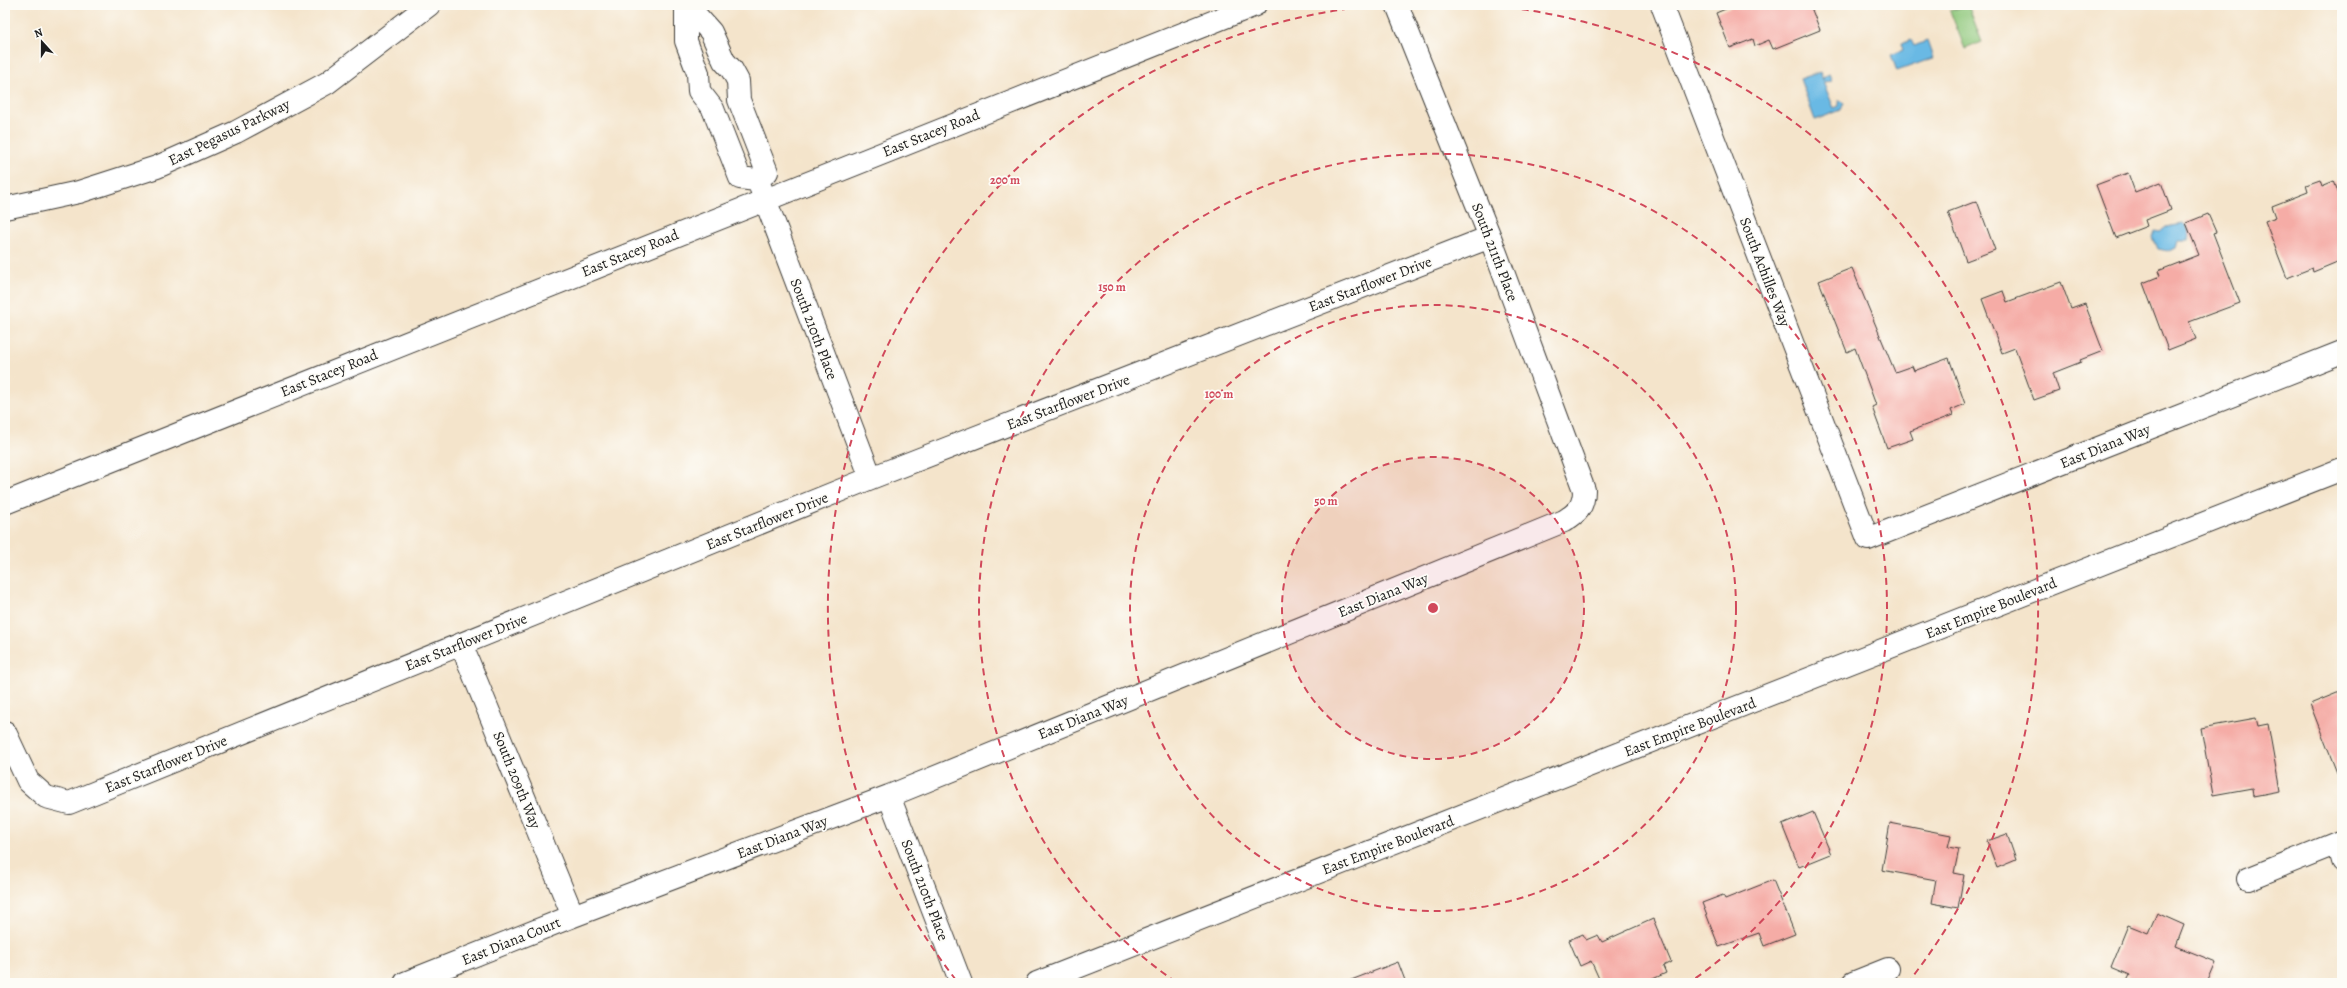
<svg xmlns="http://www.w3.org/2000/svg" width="2347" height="988" viewBox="0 0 2347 988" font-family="Alegreya,serif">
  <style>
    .green { fill: #8ec77a; stroke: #55724b }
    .water { fill: #69b9e4; stroke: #426a80 }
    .building { fill: #f5aca6 }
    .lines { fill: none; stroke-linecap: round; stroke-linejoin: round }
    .minor-casing { stroke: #3c3a36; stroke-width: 24 }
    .minor { stroke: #fff; stroke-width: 22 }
    .ring { fill: none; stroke: #d1495b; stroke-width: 2; stroke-dasharray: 7 5 }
    .labels { text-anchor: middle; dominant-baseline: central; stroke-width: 3.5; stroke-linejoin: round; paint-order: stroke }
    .street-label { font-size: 15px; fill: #1c1c1c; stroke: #fdfcf7 }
    .centre { fill: #d1495b; stroke: #fdfcf7; stroke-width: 2 }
    .ring-label { font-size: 12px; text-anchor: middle; font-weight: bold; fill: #d1495b; stroke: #fdfcf7; stroke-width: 3.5; stroke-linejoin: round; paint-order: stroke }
  </style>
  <rect width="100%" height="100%" fill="#fdfcf7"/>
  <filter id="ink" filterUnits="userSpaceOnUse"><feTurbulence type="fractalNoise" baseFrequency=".025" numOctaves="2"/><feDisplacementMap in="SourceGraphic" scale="8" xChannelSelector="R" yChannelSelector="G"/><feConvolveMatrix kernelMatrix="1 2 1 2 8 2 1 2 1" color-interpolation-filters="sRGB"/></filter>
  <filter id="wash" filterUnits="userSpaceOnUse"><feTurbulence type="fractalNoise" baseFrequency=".012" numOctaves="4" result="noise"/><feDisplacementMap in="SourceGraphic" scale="16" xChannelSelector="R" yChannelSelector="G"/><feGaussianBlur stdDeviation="0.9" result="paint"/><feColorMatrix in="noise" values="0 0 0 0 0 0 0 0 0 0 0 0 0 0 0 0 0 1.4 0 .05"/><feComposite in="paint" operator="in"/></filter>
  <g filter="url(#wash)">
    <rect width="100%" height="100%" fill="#f4e4cb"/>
    <!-- green -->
    <path class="green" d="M1968 5 1982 42 1965 49 1950 11Z"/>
    <!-- water -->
    <path class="water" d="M1911 40 1914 46 1927 41 1933 58 1897 71 1891 55 1903 50 1901 44Z
      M1820 72 1823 80 1824 77 1829 74 1832 81 1823 82 1834 108 1839 106V100L1844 103 1841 110 1815 120 1800 79Z
      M2183 224 2190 232 2189 240H2178L2176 247 2168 251 2158 249 2153 237 2155 231 2160 232 2166 227Z"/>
    <g id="blocks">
      <!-- building -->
      <path class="building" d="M1735 5H1810L1820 30 1773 49 1769 40 1755 46 1753 39 1730 48 1716 13Z
        M2128 173 2135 192 2161 182 2171 210 2145 220 2147 226 2116 238 2096 185Z
        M2320 180 2322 186 2334 181 2342 203V260L2313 272 2312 268 2287 278 2265 221 2276 217 2272 206 2308 192 2306 185Z
        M1977 201 1995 250 1966 261 1948 212Z
        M2208 214 2216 232 2213 233 2240 303 2189 322 2196 339 2168 350 2143 283 2160 276 2158 271 2199 255 2186 223Z
        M1852 268 1895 372 1912 366 1914 371 1949 358 1965 404 1951 410 1953 415 1910 431 1913 439 1887 448 1872 407 1876 405 1855 348 1847 352 1819 281Z
        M2061 282 2071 309 2085 304 2103 351 2080 360 2081 362 2053 373 2059 391 2034 400 2015 348 2002 353 1982 299 2003 291 2007 302Z
        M2342 691V783H2341L2310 704Z
        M2256 718 2258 726 2268 724 2280 791 2253 796 2252 788 2213 795 2201 728Z
        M1813 812 1831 854 1799 867 1782 825Z
        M1890 823 1951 835 1948 847 1959 849 1954 873 1964 875 1958 908 1932 903 1936 880 1882 870Z
        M2007 834 2016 860 1997 868 1987 841Z
        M1773 880 1795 934 1764 946 1759 933 1719 947 1702 903 1723 895 1725 899Z
        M2157 913 2184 925 2176 946 2216 962 2207 983H2126L2130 975 2111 967 2128 925 2148 933Z
        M1653 919 1671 962 1663 966 1666 973 1644 983H1601L1591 961 1580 966 1569 940 1583 934 1586 940 1598 935 1602 942Z
        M1398 962 1406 983H1346V982Z"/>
    </g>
  </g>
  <g filter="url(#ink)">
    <use href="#blocks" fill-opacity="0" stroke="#3c3a36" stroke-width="1"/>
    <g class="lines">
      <defs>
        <path id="minor" d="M686 5V41L698 73 699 91 713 109 740 178 756 180 767 172 739 100 738 81 732 70 724 61 711 32 687 5
          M1662 5 1868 539 2342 352
          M760 186 871 478
          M5 208 79 192 157 167 236 132 327 83 429 5
          M5 503 1255 5
          M461 644 573 916
          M5 732 28 781 46 797 69 803 871 478 1490 237
          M889 796 961 983
          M2337 843 2342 861
          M2248 879 2342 841
          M405 983 573 916 889 796 1564 521C1577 513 1584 507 1584 490L1490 237 1397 5
          M1037 983 2342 469
          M1853 983 1888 969"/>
      </defs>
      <!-- minor casing -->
      <use href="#minor" class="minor-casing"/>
      <!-- minor -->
      <use href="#minor" class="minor"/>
    </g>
  </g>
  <!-- distance rings -->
  <circle cx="1433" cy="608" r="151" fill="#d1495b" fill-opacity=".12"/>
  <g class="ring">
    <circle cx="1433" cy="608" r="151"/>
    <circle cx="1433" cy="608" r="303"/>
    <path d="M1176 982A454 454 0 1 1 1690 982"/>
    <path d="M956 980A605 605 0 0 1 1380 5M1486 5A605 605 0 0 1 1910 980"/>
  </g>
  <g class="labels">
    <!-- street labels -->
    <g class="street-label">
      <text transform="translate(229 132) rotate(-26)">East Pegasus Parkway</text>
      <text transform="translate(931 133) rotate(-22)">East Stacey Road</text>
      <text transform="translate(1495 252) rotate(69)">South 211th Place</text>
      <text transform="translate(630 253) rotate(-22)">East Stacey Road</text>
      <text transform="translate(1765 272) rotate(69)">South Achilles Way</text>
      <text transform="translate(1370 284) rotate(-21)">East Starflower Drive</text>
      <text transform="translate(814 329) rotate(69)">South 210th Place</text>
      <text transform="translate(329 373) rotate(-22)">East Stacey Road</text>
      <text transform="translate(1068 402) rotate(-21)">East Starflower Drive</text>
      <text transform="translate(2105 446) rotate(-22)">East Diana Way</text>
      <text transform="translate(767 521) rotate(-22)">East Starflower Drive</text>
      <text transform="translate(1383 595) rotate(-22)">East Diana Way</text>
      <text transform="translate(1991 608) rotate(-22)">East Empire Boulevard</text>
      <text transform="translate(466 642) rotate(-22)">East Starflower Drive</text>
      <text transform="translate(1083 717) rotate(-22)">East Diana Way</text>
      <text transform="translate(1690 727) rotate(-21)">East Empire Boulevard</text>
      <text transform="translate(166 764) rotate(-22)">East Starflower Drive</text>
      <text transform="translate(517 780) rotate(68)">South 209th Way</text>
      <text transform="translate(782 837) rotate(-21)">East Diana Way</text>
      <text transform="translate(1388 845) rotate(-21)">East Empire Boulevard</text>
      <text transform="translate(925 890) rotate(69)">South 210th Place</text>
      <text transform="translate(511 941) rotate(-22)">East Diana Court</text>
    </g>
  </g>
  <circle cx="1433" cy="608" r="6" class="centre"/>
  <g class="ring-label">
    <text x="1005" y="184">200 m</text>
    <text x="1112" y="291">150 m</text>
    <text x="1219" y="398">100 m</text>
    <text x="1326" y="505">50 m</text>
  </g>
  <!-- margin -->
  <rect width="2347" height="988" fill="none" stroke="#fdfcf7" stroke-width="20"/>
  <!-- north arrow -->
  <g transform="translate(42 42) rotate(339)" stroke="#fdfcf7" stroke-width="3" paint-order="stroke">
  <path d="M0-3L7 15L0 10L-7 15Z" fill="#1c1c1c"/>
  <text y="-6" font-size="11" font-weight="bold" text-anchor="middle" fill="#1c1c1c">N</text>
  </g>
</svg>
